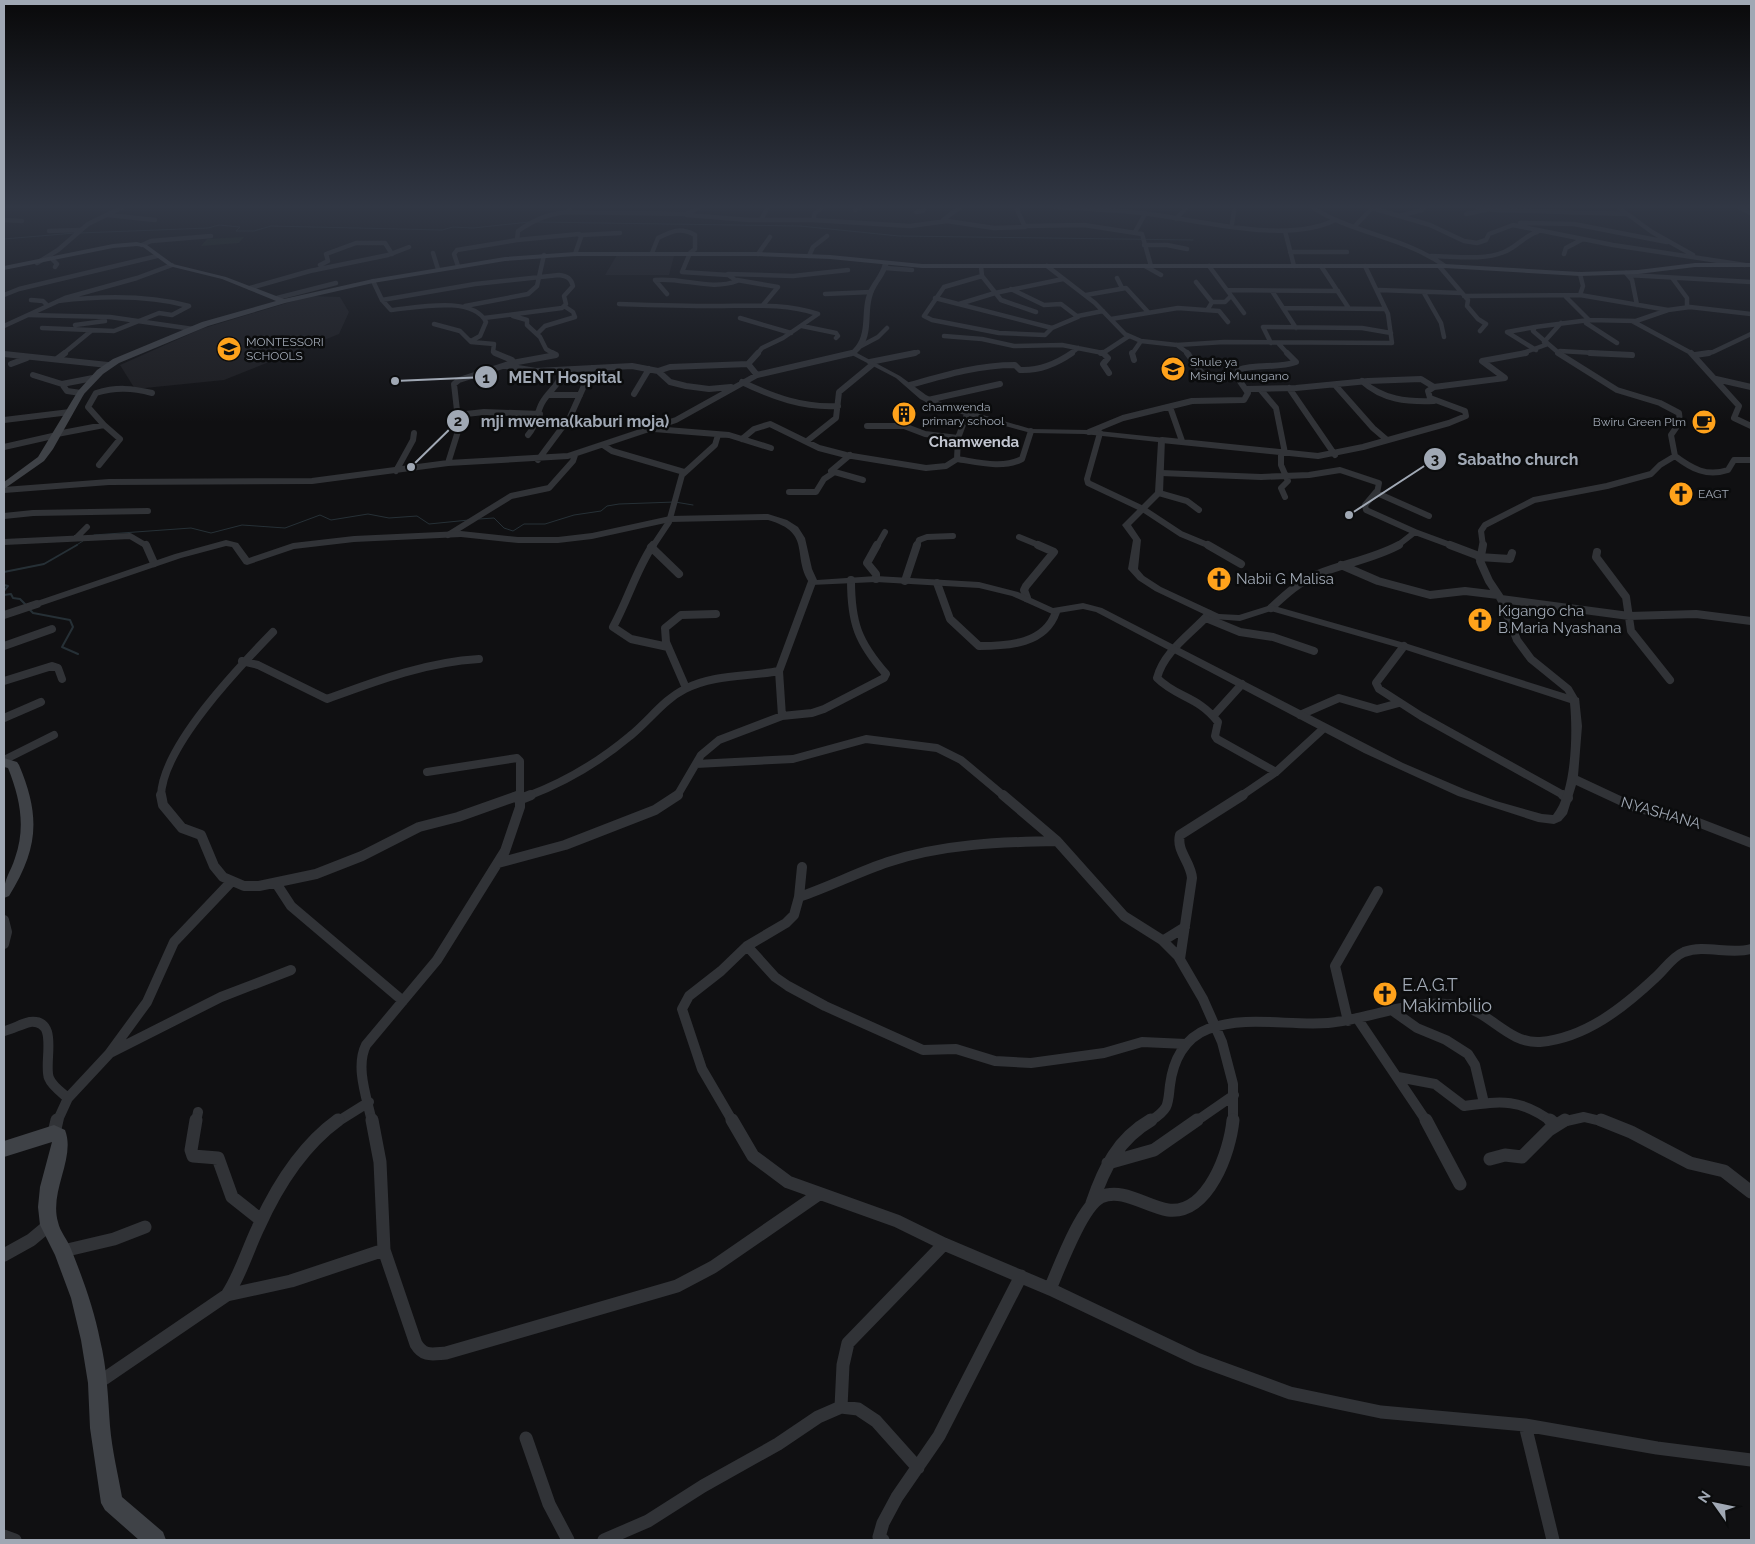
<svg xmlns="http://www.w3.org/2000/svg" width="1755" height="1544" viewBox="0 0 1755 1544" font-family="Raleway,sans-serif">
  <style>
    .built { fill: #1c1c1f }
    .green { fill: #1a221b }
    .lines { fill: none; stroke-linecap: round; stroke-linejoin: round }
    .stream-far1 { stroke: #263036; stroke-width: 1 }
    .stream { stroke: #263036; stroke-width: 2 }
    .minor-far4 { stroke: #313337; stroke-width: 4.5 }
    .minor-far3 { stroke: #313337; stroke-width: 6 }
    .minor-far2 { stroke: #313337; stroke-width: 8 }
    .minor-far1 { stroke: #313337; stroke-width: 10 }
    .minor { stroke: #313337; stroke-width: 13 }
    .tertiary { fill: #313337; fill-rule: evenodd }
    .secondary { fill: #3f4247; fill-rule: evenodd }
    .labels { text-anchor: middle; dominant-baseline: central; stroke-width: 5; stroke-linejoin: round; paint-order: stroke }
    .far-poi-label { font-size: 12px; fill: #a0a8b4; stroke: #0b0c0d; text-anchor: start }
    .far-quarter-label { font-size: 15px; font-weight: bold; fill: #c2c6d0; stroke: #0b0c0d }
    .poi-label { font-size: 15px; fill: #a0a8b4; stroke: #0b0c0d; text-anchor: start }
    .street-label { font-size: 15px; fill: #a0a8b4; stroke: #0b0c0d }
    .near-poi-label { font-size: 18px; fill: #a0a8b4; stroke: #0b0c0d; text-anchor: start }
    .leader { fill: none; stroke: #a0a8b4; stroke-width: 2 }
    .callout-dot { fill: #a0a8b4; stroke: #0b0c0d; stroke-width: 2 }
    .mark-label { font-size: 15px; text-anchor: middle; font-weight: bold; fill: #111 }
    .callout-label { font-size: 16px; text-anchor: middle; font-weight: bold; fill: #a0a8b4; stroke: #0b0c0d; stroke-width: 5; stroke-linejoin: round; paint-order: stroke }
  </style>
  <rect width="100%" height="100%" fill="#101012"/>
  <!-- built -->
  <path class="built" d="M617 255 674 256 669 275H605Z
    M310 296 340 297 349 312 339 334 224 380 135 389 120 365 201 329Z"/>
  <!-- green -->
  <path class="green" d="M244 237 239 243 201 246 207 239Z"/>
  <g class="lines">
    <!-- stream-far1 -->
    <path class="stream-far1" d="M536 222 800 226 899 236 1193 240
      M80 233 208 228 219 225 240 227 236 231H254L271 226 442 230 453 227 473 228 529 222
      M4 239 75 233
      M479 519 494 518 504 528 513 531 524 524H545L574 515 601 511 607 506 619 504 675 502 693 505
      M94 535 191 528 211 533 242 525 285 528 320 515 331 520 368 514 389 518 417 516 429 524 469 520
      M75 546 83 541"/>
    <!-- stream -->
    <path class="stream" d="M4 572 44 564 77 545
      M4 585 8 586 4 591
      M4 595 11 594 13 598 20 599 26 605
      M29 609 33 613 70 620 73 627 62 647 78 654"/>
    <!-- minor-far4 -->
    <path class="minor-far4" d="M786 205 794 206
      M1039 205C1073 209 1108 209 1142 213 1197 219 1285 245 1335 220
      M1309 205C1350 234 1401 235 1445 266
      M1476 205 1479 208 1498 210 1626 214
      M1615 205 1652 232 1693 255
      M1734 205 1751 213
      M1372 208 1430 225 1464 241 1477 243 1486 240 1489 234 1513 225 1613 245 1745 265
      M855 210 865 205
      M567 212 686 214 704 205
      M916 212 923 211 926 205
      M1466 214 1485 210
      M108 215 155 220
      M687 215 749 220H813L910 226 947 221 994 228 1025 227 1015 205
      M1399 216 1422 210 1426 205
      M1176 219 1189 205
      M4 220 22 221
      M761 220 769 205
      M813 220 815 213 825 205
      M943 220 963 205
      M1520 223 1574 224 1667 242
      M1232 224 1235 205
      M1026 226 1084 225 1142 234 1151 266
      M1355 226 1375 205
      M49 231 80 230
      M1285 231 1294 266
      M1135 232 1145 214
      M581 235 620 233
      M517 240 579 234 581 237 575 254
      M142 245 151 241 211 236
      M1144 245H1167L1187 249
      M1290 252H1347
      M433 253 438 269
      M652 253 658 238C672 231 680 227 695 235V249L690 253 682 272 728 275 737 281C710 291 683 277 655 280L667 294
      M758 254 770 237
      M1564 254 1566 248 1581 240
      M809 256 813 247 827 236
      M1431 256C1454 256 1482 261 1504 252 1517 247 1524 236 1537 232
      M53 260 57 264 55 267
      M37 263 58 250 88 224 127 205
      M320 265 328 261 326 254 356 243H385L392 254
      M458 266 454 254 457 250 517 240 518 231C534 220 547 214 567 212L572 205
      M981 266 982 276 944 287 924 316 932 320 999 333 1045 335 1052 328
      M1047 266 1095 303 1125 334 1141 341 1177 345 1224 342 1392 343 1388 314 1365 266
      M1145 266 1161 275
      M1209 266 1244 313
      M1321 266 1348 307
      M1439 266 1468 300 1467 306 1478 319 1486 324 1480 331
      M885 268 912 270
      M1626 273 1632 280 1637 305
      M728 274 793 276 848 270
      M1628 275 1751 282
      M982 276 1001 300 1036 312
      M1117 278 1122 288
      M1673 279 1687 298V307
      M737 280 778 287 763 305
      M373 281 382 300 391 310C415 308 473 295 486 322L480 336 471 341
      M1196 282 1212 302 1208 309
      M250 288 310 271 388 255 409 247
      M1227 290 1338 291
      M1379 290 1461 293
      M1272 291 1296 328
      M1424 293 1441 323 1444 337
      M825 294 871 292
      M4 295 19 289 157 256
      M1086 295 1126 288 1148 312
      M1580 295 1668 310 1690 307 1751 314
      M1464 296 1580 295 1583 286 1580 274
      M1566 297 1589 320
      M277 298 336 283
      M935 298 1052 328 1078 317 1061 304 1044 305 1011 289
      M31 300 43 301 47 305
      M382 300 475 284 559 275C567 276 571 278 573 286L564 296 566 304 562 308 484 318
      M1212 302H1225L1231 296
      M619 304C651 305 683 306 715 306 751 306 784 303 818 314L783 338 762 348 757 354
      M959 304 995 293 1063 279
      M465 306 528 294 537 286 544 255
      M1284 308 1384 309
      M29 315 110 317 193 329
      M513 316 527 320V325L540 337 546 349 554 354
      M1078 316 1103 311
      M740 318 791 333
      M1111 319 1178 308 1219 311 1228 322
      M1587 320 1586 323 1617 343
      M1632 321 1693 354
      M434 324 460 331 471 342 494 344 493 352 498 354
      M75 325 105 321
      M4 326 65 298 137 278 172 265
      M802 326 836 333 838 336 836 338
      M1535 327 1507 332 1536 350
      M42 328 114 331 159 313 172 315 189 306C148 295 100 296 58 301
      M537 334 545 326 575 317 573 312 564 306
      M944 336 982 339 1014 346 1062 345 1103 353 1129 336
      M1544 342 1561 323
      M1271 343 1263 327 1362 328 1391 333
      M1278 343 1288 354
      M1177 345 1189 354
      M861 346 878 337 887 328
      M1560 351 1612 354
      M63 354 91 331
      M848 354 852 353
      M909 354 918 352
      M1070 354 1078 348
      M1132 354 1141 341
      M1520 354 1548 344
      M1560 354 1533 331 1535 327 1589 320 1636 321 1668 310
      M1702 354 1713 352 1751 334"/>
    <!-- minor-far3 -->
    <path class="minor-far3" d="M1101 353H1104
      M1103 353 1108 358 1103 364 1109 373
      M1132 353 1134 360
      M1187 353 1202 373
      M1590 353 1632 355
      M1691 353 1739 406 1734 418 1751 426
      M4 354 108 365
      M1695 355 1709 353
      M57 359 65 353
      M870 362 915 353
      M512 363 556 355 552 353
      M11 364 27 358
      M506 366 536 371 632 366 658 371 670 382 686 386 709 389 731 387
      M658 371 670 367 748 364
      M33 375 62 384 67 391 81 393
      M757 375 748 364 758 353
      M1716 379 1751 387
      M1362 381C1383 400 1407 402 1434 401
      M742 382C773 397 803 408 838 406
      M62 384 93 378
      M910 385C945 375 978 365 1015 365L1020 370C1040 371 1056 364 1072 353
      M1335 385 1373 428 1387 440
      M1289 388 1335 455
      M1246 389 1296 388 1368 381 1421 379 1434 387 1505 378 1482 361 1526 353
      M1260 389 1276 408 1285 453
      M634 394 649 369
      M548 395H580
      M928 400 1000 384
      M1170 407 1182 441
      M457 415 484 412 540 414
      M4 420 70 412
      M104 425 88 407 96 393C116 387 132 388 152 393
      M867 426H904L925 434 958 438
      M654 429 729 435 771 448
      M1089 432 1123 418 1192 401 1244 400 1248 393 1237 377 1238 370C1257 363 1277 369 1296 362L1287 353
      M1100 433 1087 479 1088 483 1143 509 1181 534 1210 546
      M57 434 104 425 120 439 99 465
      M528 435C537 425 536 414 542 403 549 390 560 386 562 370
      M742 439 754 429 770 424 819 448 846 455 926 468 946 466 957 459 958 438 967 414
      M1162 440 1318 456 1363 447 1449 423 1466 416 1465 411 1430 398 1428 391 1434 387
      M807 441 836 418 839 392 873 364
      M603 445 612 451 684 472
      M4 447 57 435
      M1281 452V465L1288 481 1281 488 1285 497
      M850 455 831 471 863 480
      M1675 456C1692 469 1707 477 1728 470L1734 460H1751
      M957 459C977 462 1003 469 1022 459L1031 431
      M538 460 570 417 592 368
      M448 463 459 428 454 384 459 380 512 363V360L495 353
      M396 471 413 440 414 433
      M1161 473 1261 477 1309 475 1340 470 1379 483 1377 493 1429 516
      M4 490 109 482 312 481 448 463 568 456 676 420 757 375 852 353
      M789 492H816L824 479 833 473
      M1376 492 1365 505 1366 510 1415 532
      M1159 493 1187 501 1199 510
      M4 516 33 513 148 511
      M448 535 511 496 549 488 573 461 575 455
      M1019 537 1041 546
      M76 538 87 527
      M4 542 130 536 147 546
      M653 546 669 522 682 475 715 445 718 435
      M877 546 885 532
      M917 546 919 540 927 537 953 536
      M1397 546 1415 532 1453 546
      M1483 546 1481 531 1485 525 1534 500 1607 486 1651 474 1660 465 1675 456 1671 435 1680 422 1679 413 1660 403 1617 390 1558 353"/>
    <!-- minor-far2 -->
    <path class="minor-far2" d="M146 545 154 563
      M653 545C636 570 628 600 613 627L631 639 668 647
      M1208 545 1241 564
      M1450 545 1479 556
      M1483 545 1480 561 1489 581 1501 599 1517 640 1531 659 1568 689 1575 701
      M651 547 679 574
      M1597 552 1596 557 1626 597 1631 631 1670 680
      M1479 557 1510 559 1512 553
      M1341 565 1378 581 1430 595 1465 591 1498 595
      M876 579V574L867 563 877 545
      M905 581 917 545
      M937 583 950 619 979 646C1009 646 1045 644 1056 612
      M1027 598 1024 590 1026 586 1054 552 1038 545
      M1501 599 1629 616 1696 614 1751 621
      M1271 608C1285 595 1300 581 1318 574 1345 563 1373 559 1399 545
      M1209 614C1191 634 1164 651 1157 678 1177 698 1198 696 1218 722L1215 736 1217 739 1276 772
      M4 615 37 604
      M1206 618 1240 632 1273 637 1314 651
      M4 646 52 629
      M1404 646 1376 683 1379 689 1421 716 1565 796
      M242 661 258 665 327 699C376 681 426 662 479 659
      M779 671 782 716
      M4 681 52 666 58 668 62 679
      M686 688 666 642 665 628 681 615 716 614
      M1214 715 1242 684
      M1300 715 1339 698 1377 709 1399 703
      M4 718 41 702
      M4 760 54 735
      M696 764 793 759 866 739 937 748 961 760 1004 796
      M427 772 517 758 520 761V796
      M161 796C162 747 239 667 273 632
      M515 796 521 795
      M528 796C565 782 599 762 630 736 649 721 663 700 685 689 714 674 748 677 779 671L812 582
      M677 796 701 755 719 740 782 716 812 713 824 709 884 678 886 674C858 642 851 623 851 580
      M1241 796 1276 772 1324 728"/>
    <!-- minor-far1 -->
    <path class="minor-far1" d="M161 795 163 805 182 828 201 835 214 866 223 877 244 886H259L316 874 362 856 419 827 458 817 520 795
      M1003 795 1057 841 1124 916 1162 940 1178 956 1203 999 1222 1042 1233 1084V1122
      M1563 795 1568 798
      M521 799 531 795
      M498 863 565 845 655 810 678 795
      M276 883 291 906 403 1001
      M799 897C829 887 858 872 888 862 942 844 1000 842 1057 841
      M4 920 7 932 4 944
      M1164 940 1185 927
      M747 946 775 977 788 986 825 1006 923 1050 956 1049 995 1061 1031 1063 1104 1053 1142 1042 1186 1044
      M1180 959 1192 878C1191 862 1176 851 1180 835L1243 795
      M1393 1011 1417 1028 1446 1040 1468 1054 1475 1065 1484 1103
      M1357 1018 1427 1122
      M1348 1021 1335 966 1378 891
      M4 1031C13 1029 21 1024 30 1022 60 1019 43 1063 49 1078 52 1086 61 1092 68 1098
      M112 1052 221 997 291 970
      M1398 1077 1435 1084 1464 1106C1501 1101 1520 1098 1552 1122
      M57 1122 68 1098 109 1054 147 1002 174 942 231 882
      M196 1122 198 1112
      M337 1122 369 1102
      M372 1122C367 1098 355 1067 366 1045L437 960 505 851 520 807V795
      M733 1122 702 1069 682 1009 689 996 721 971 747 946 786 923 794 915 799 897 802 867
      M1149 1122C1155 1118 1162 1114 1166 1107 1169 1101 1169 1092 1170 1085 1173 1061 1184 1038 1208 1029 1246 1015 1288 1026 1328 1023 1372 1019 1418 996 1462 1006 1491 1013 1509 1044 1540 1042 1586 1038 1624 1007 1656 977 1665 969 1672 957 1684 952 1705 944 1729 955 1751 949
      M1195 1122 1234 1095
      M1562 1122 1584 1117 1605 1122"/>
    <!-- minor -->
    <path class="minor" d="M196 1120 191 1150 193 1156 218 1158 232 1197 261 1220
      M372 1120 380 1162 384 1250 416 1344C424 1357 432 1354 446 1353L677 1286 713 1267 819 1194
      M732 1120 753 1156 788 1182 897 1221 944 1244 1050 1289 1197 1359 1290 1393 1381 1412 1525 1425 1657 1448 1751 1460
      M1426 1120 1460 1184
      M1550 1120 1556 1125
      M1601 1120 1631 1132 1690 1163 1724 1171 1751 1192
      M54 1133 57 1120
      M1490 1159 1505 1155 1522 1157 1549 1130 1565 1120
      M1108 1163 1154 1150 1197 1120
      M1092 1203C1104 1168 1118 1139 1151 1120
      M63 1251 114 1239 145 1227
      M4 1255 31 1240 49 1225
      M1050 1289C1059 1268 1082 1206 1101 1197 1122 1187 1147 1207 1168 1210 1208 1215 1230 1152 1233 1120
      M227 1295 291 1281 384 1250
      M98 1383 227 1295C241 1274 247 1251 258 1228 276 1188 302 1146 338 1120
      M841 1407 843 1365 848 1343 944 1244
      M1525 1425 1553 1540
      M526 1438 549 1504 568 1540
      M4 1536 15 1540
      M604 1540 648 1521 703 1486 778 1444 818 1417 841 1407 858 1409 876 1421 918 1468
      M883 1540 879 1537 883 1523 897 1497 939 1436 1021 1276"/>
    <!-- tertiary -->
    <path class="tertiary" d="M886 261 889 263C886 275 877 283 873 294 866 314 875 338 857 353L900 376 926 395 942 403 1031 429 1089 430 1165 438 1163 493 1131 525 1141 540 1138 569 1144 576 1161 587 1219 614 1239 615 1271 605 1408 644 1579 698 1582 726 1578 776 1640 805 1694 816 1751 838V848L1692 825 1634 812 1576 785 1567 814 1561 821 1554 824 1538 822 1458 796 1364 753 1096 612 1083 609 1052 614 1012 596 979 588 876 582 811 585C790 557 814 533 768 520L670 522 592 539 558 543H518L461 537 354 542 294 549 247 565 244 564 232 547 226 546 181 558 40 606H34L32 604 34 602 175 554 226 540 238 543 249 558 293 543 354 536 461 531 518 537H558L592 533 670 516 768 514 787 520 798 527 805 538 812 569 817 580 876 576 979 582 1018 592 1053 608 1083 603 1102 608 1403 763 1466 790 1496 801 1542 814 1553 815C1572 792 1573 732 1570 703L1400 648 1271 611 1240 621 1214 619 1155 591 1138 580 1128 569 1133 540 1122 525 1155 492 1158 442 1084 434 1031 433 936 407 920 399 896 378 850 354V352C869 337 860 314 867 294 871 283 880 275 883 263Z"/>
    <!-- secondary -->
    <path class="secondary" d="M137 242 147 245 173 264 226 277 284 299 373 279 505 257 575 252H758L830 255 922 264H1445L1580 272 1638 270 1695 263H1751V267H1695L1638 274 1580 276 1445 268H922L830 259 758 256H575L505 261 373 283 285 303 208 326 119 363 103 374 84 394 53 449 44 461 4 489V482L38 457 78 391 97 370 113 359 202 322 276 301 222 279 169 266 143 247 137 246 113 248 4 270V266L113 244Z
      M4 758 17 762 19 765C41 817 38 849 9 896L4 898C3 879 10 874 15 858 26 827 20 798 8 768L4 767Z
      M54 1125 65 1130C76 1158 49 1191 58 1222 60 1232 68 1240 71 1249 83 1279 94 1309 100 1340 107 1368 108 1397 110 1426 112 1450 118 1474 122 1497L163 1532 166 1540H139L105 1510 101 1503 90 1428 88 1383 81 1340 71 1298 55 1255 40 1225 38 1207 40 1187 52 1142 4 1157V1141Z"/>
  </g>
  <!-- sky -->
  <linearGradient id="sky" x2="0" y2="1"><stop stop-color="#09090a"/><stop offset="0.49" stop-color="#313744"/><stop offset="1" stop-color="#313744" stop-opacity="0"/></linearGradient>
  <rect width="1755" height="422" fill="url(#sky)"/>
  <!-- icons -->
  <defs>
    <symbol id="school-disc" viewBox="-11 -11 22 22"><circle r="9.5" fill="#ffa21b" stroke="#0b0c0d"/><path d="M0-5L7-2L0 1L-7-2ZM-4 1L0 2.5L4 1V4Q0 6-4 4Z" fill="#111"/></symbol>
    <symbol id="building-disc" viewBox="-11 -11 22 22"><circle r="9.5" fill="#ffa21b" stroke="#0b0c0d"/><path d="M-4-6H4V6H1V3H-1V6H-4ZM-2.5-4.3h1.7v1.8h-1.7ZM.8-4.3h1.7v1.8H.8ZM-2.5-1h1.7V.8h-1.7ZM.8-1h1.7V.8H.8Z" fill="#111"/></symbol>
    <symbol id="cafe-disc" viewBox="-11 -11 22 22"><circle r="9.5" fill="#ffa21b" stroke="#0b0c0d"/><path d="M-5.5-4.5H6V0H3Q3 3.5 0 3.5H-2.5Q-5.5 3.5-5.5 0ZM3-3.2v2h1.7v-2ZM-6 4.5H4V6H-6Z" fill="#111"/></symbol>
    <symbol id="church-disc" viewBox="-11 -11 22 22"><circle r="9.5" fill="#ffa21b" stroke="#0b0c0d"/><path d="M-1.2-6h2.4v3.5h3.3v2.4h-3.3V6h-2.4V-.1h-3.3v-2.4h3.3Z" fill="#111"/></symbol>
  </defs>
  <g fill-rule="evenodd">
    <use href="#school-disc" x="215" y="335" width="28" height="28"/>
    <use href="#school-disc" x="1159" y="355" width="28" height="28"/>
    <use href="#building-disc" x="890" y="400" width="28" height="28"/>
    <use href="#cafe-disc" x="1690" y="408" width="28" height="28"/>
    <use href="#church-disc" x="1667" y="480" width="28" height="28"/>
    <use href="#church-disc" x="1205" y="565" width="28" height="28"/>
    <use href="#church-disc" x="1466" y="606" width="28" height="28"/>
    <use href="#church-disc" x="1371" y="980" width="28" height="28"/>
  </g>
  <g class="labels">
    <!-- far-poi labels -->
    <g class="far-poi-label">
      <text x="246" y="342">MONTESSORI<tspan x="246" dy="14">SCHOOLS</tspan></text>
      <text x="1190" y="362">Shule ya<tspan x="1190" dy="14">Msingi Muungano</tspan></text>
      <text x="922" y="407">chamwenda<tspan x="922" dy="14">primary school</tspan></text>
      <text x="1686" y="422" text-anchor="end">Bwiru Green Plm</text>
      <text x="1698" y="494">EAGT</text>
    </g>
    <!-- far-quarter labels -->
    <g class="far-quarter-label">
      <text x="974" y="442">Chamwenda</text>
    </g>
    <!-- poi labels -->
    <g class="poi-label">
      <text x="1236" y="579">Nabii G Malisa</text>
      <text x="1498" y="611">Kigango cha<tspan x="1498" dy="17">B.Maria Nyashana</tspan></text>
    </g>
    <!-- street labels -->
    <g class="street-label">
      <text transform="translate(1661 813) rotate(16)">NYASHANA</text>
    </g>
    <!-- near-poi labels -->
    <g class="near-poi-label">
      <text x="1402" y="984">E.A.G.T<tspan x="1402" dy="21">Makimbilio</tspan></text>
    </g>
  </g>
  <!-- callouts -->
  <path class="leader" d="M395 381L486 377M411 467L458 421M1349 515L1435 459"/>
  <g class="callout-dot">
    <circle cx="395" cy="381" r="5"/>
    <circle cx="411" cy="467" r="5"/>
    <circle cx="1349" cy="515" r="5"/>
    <circle cx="486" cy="377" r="12"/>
    <circle cx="458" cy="421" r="12"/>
    <circle cx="1435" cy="459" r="12"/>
  </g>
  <g class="mark-label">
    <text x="486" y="383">1</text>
    <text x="458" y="426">2</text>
    <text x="1435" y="464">3</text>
  </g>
  <g class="callout-label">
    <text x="565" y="383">MENT Hospital</text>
    <text x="575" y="427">mji mwema(kaburi moja)</text>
    <text x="1518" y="465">Sabatho church</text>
  </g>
  <!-- border -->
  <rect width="1755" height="1544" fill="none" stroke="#a0a8b4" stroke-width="10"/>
  <!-- north arrow -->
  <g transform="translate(1715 1504) rotate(303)" stroke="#0b0c0d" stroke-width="4" paint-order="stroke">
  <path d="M0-4L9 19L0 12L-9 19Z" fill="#a0a8b4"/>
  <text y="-8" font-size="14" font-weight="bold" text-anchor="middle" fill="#a0a8b4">N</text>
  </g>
</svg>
